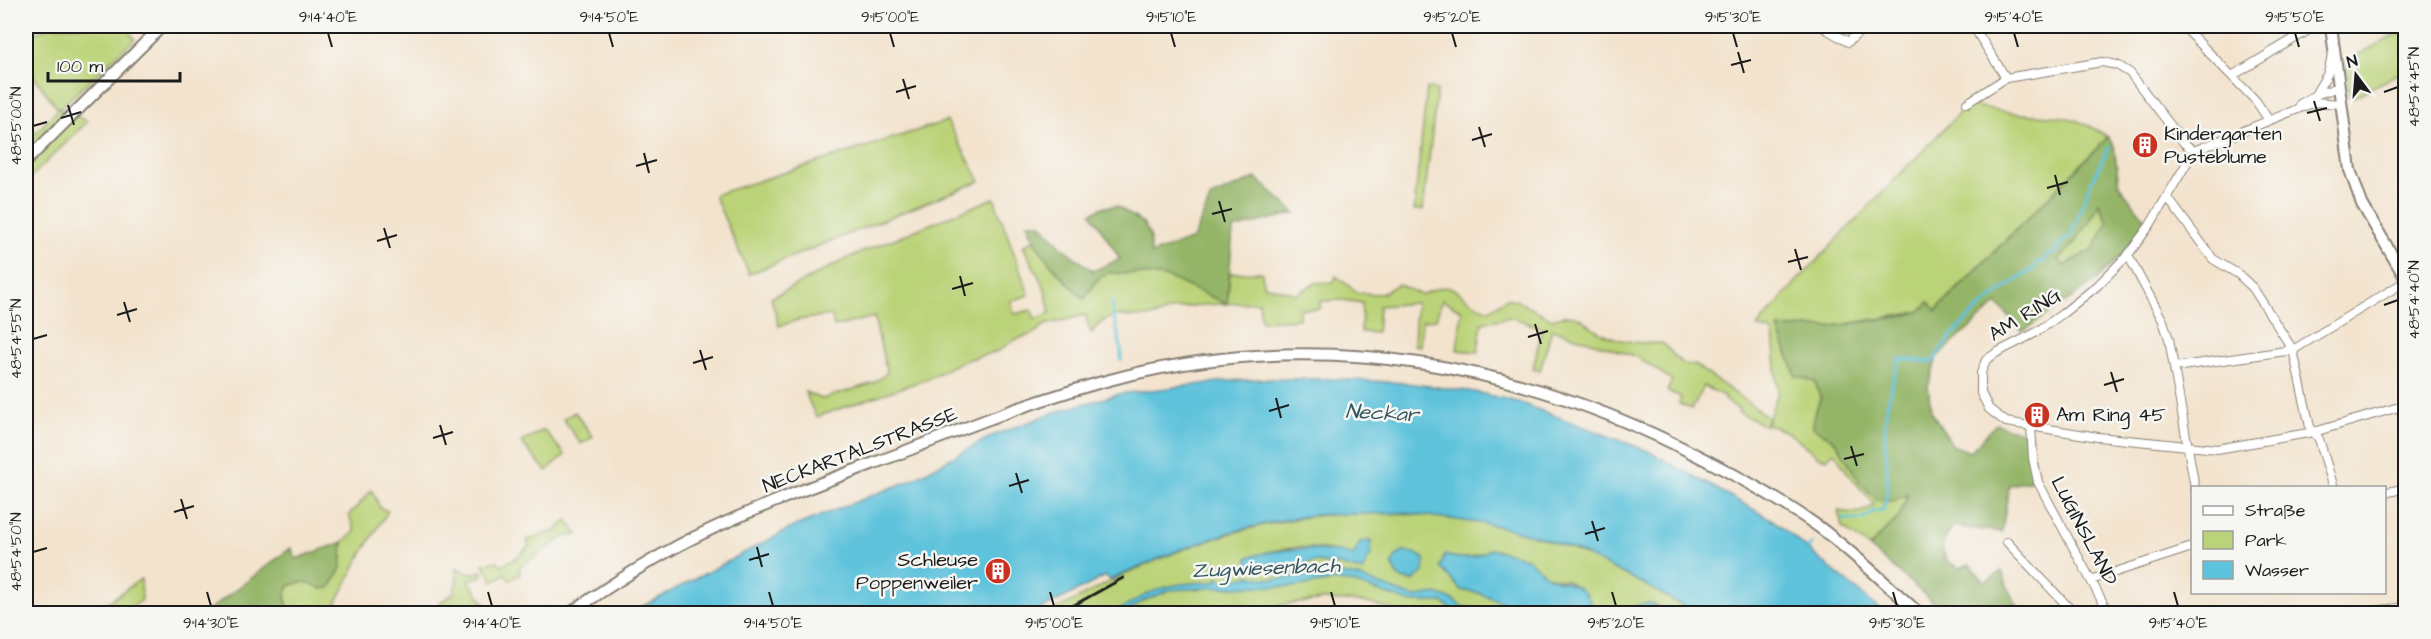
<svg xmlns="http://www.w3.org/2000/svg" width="2431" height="639" viewBox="0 0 2431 639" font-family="'Architects Daughter',sans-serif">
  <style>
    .green { fill: #bbd378; stroke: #6c784a; stroke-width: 1.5; fill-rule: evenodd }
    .forest { fill: #94b568; stroke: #586842; stroke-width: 1.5; fill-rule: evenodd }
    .water { fill: #5ec3dc; stroke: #3d707c; stroke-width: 1.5 }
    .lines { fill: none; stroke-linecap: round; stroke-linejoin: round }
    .stream { stroke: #5ec3dc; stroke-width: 3 }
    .street-casing { stroke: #888074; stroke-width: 10 }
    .secondary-casing { stroke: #888074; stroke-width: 14 }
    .street { stroke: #fff; stroke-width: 8 }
    .secondary { stroke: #fff; stroke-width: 10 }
    .rail { stroke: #1c1c1c; stroke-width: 3 }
    .ticks { fill: none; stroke: #1c1c1c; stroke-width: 2 }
    .labels { text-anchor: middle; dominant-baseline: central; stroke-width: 5; stroke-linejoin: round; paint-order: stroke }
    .poi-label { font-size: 20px; fill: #1c1c1c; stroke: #f6f6f2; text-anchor: start }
    .street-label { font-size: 20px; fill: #1c1c1c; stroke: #f6f6f2 }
    .water-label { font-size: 21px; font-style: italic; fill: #33565f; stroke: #f6f6f2 }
    .neatline { fill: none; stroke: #1c1c1c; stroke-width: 2 }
    .ticks-label { font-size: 15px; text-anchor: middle; fill: #1c1c1c }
  </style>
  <rect width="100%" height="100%" fill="#f6f6f2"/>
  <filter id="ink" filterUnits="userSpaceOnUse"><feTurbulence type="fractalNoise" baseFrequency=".0167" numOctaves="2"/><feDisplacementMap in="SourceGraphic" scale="12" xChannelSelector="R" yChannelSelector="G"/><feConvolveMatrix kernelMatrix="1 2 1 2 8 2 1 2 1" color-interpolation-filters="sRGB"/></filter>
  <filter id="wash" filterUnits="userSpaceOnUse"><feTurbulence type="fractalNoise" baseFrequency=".008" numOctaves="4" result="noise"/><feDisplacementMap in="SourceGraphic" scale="24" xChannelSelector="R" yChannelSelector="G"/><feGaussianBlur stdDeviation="1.35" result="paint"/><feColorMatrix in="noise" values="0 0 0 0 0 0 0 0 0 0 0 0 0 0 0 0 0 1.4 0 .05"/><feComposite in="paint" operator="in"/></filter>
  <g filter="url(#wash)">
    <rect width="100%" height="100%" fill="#f3e3cd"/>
    <!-- green -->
    <path class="green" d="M51 26H125L135 39 59 109 88 121 26 182V143L58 109 26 66V37Z
      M2405 30V70L2350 99 2346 61Z
      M1427 88 1437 90 1423 210H1414Z
      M1967 105C1983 107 1998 111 2014 113 2058 119 2067 110 2108 137L1935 311 1919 312 1827 327 1778 328 1796 376 1815 381 1821 399 1815 411 1813 427 1836 442 1870 494 1908 493 1899 518 1869 547 1842 527 1838 511C1851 513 1864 515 1874 504L1849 475 1835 453H1832L1827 459 1819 457 1789 433 1767 424 1778 392 1773 332 1757 327 1797 281Z
      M947 121 980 181 749 274 714 195Z
      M994 198 1029 295 1011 301 1014 314 1032 310 1035 319 1050 313 1045 289 1023 246 1033 240 1084 299 1098 279 1107 273 1140 274 1167 277 1227 304 1230 273 1262 272 1263 285 1297 294 1315 283 1334 282 1336 276 1358 293 1381 294 1398 284 1421 295C1461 274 1455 301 1490 310L1507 298 1518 301 1552 319C1586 308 1581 326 1606 335 1625 343 1642 343 1662 343L1683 364 1695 365 1768 417 1765 426 1738 412 1739 409 1725 400 1726 397 1704 386 1692 409 1679 404 1681 397 1667 391 1672 380 1637 357 1552 329 1540 371 1533 369 1542 328 1511 317 1482 323 1478 352 1457 350 1462 311 1442 300 1436 319 1422 321 1420 346 1414 345 1416 303 1379 306 1377 333 1361 332 1362 303 1342 300 1320 301V309H1299V319L1261 321 1259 302C1232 304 1203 303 1176 309 1168 310 1161 315 1154 316 1126 321 1113 305 1091 333L1085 315 1045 325 1033 334 1014 340 998 351 960 362 927 379 816 417 805 392 822 399 874 383 887 373 874 317 834 327 832 315 798 320 779 326 771 298 850 257Z
      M2099 203 2108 222 2093 249 2064 266 2058 259 2073 245Z
      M575 412 593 437 581 444 563 419Z
      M544 430 565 455 546 471 521 442Z
      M372 490 380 508 388 511 361 555 331 613H289L285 596 288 587C301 580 310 581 322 589L341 568 343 542 355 532 349 515Z
      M1349 513C1427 512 1505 520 1578 552 1619 569 1657 592 1696 613H1672L1656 605 1634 606 1633 613H1594L1591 602 1568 581 1547 576 1526 559 1490 549C1473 559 1464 561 1445 555L1461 590 1479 593 1520 609 1525 613H1403L1363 602 1324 600 1281 605 1235 613 1048 614C1148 560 1234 520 1349 513ZM1298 547 1331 550 1354 555 1362 571 1339 565 1316 562 1303 563 1291 569 1247 568 1266 552Z
      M567 520 578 535 564 537 519 568 520 574 510 580 505 574 493 581 483 564 498 561 501 565 516 558 529 546 527 540 555 531Z
      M456 567 469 574 482 571 483 576 468 580 490 611 487 613H433L440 602 453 594 457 580Z
      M141 579 142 600 123 613H93Z"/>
    <!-- forest -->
    <path class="forest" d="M2108 137 2114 146 2119 185 2147 222 2123 254 2093 283 2023 331 1997 304 1937 357 1928 387 1931 411 1952 445 1970 452 1996 424 2030 435 2033 480 2009 485 2002 532 1953 526 1941 547 1948 562 1960 568 1969 564 1985 582 2002 571 2010 593 2022 613H1946L1869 547 1899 517 1908 494 1893 501 1877 500 1859 481 1836 442 1813 427 1815 411 1821 399 1815 382 1796 376 1778 328 1827 327 1903 316 1919 312 1929 302 1936 311ZM2099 203 2108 222 2093 249 2064 266 2058 259C2078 241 2089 226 2099 203Z
      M1256 178 1295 213 1233 229 1227 304 1167 277 1140 274 1107 273 1098 279 1084 299C1061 277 1037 253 1027 223H1040L1063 248 1093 271 1120 259 1091 213 1103 207 1117 206 1143 223 1150 236 1151 254 1193 239 1211 197Z
      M343 542 341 568 330 588 321 589C310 582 302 580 289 586L285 596 289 613H205L291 548 296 559Z"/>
    <!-- water -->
    <path class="water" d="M1261 379H1337L1406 383 1475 392 1518 402 1648 451 1773 520 1884 613H1696L1638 581 1577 551 1536 536 1494 525 1405 513 1312 515 1278 521 1228 533 1177 551 1110 580 1106 576 1034 613H630L795 526 911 480 992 436 1055 412 1119 394 1227 381Z
      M1371 541V554L1362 571 1339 565 1316 562 1303 563 1291 569H1247L1248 557C1285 547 1317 547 1354 555L1360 542Z
      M1490 549C1501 552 1516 553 1527 559 1535 563 1541 573 1549 577 1573 586 1587 584 1594 613H1573L1563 608 1556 613H1525L1520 609 1479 593 1461 590 1440 567 1445 555C1464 561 1473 559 1490 549Z
      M1403 552 1415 553 1425 559 1424 571 1413 581C1399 580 1396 577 1392 563L1396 556Z
      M1332 572 1358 577 1408 595 1416 597 1437 594 1453 600 1463 607 1501 613H1463L1456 612 1442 602H1410L1350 582 1335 581 1292 587 1253 586 1170 590 1143 601 1125 613H1113C1156 588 1164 583 1215 582L1218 578 1225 581C1233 577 1241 580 1250 575 1269 584 1310 574 1332 572Z
      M1648 603 1672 613H1633L1634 606Z"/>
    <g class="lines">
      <!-- stream -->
      <path class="stream" d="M2347 26H2349
        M1112 302C1112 322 1123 339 1121 360
        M1843 519 1863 520 1872 512 1883 510C1891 486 1886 461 1885 436 1884 409 1891 384 1900 359L1933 362C1956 322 1995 295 2033 269L2038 262 2045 261 2047 255 2054 254 2060 243 2070 237 2092 180 2109 147
        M1808 548 1813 543"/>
    </g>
  </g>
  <g filter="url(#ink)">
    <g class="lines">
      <defs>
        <path id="street" d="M1821 26 1848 42 1866 26
          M1973 26 2006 78
          M2183 26 2256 101 2268 119
          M2232 76 2307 31
          M2316 93 2328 73 2332 55
          M1967 103 2006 78 2102 62 2117 65 2130 73 2184 143 2194 151
          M2300 104 2315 95 2339 87
          M2341 104 2316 102 2305 106 2194 151 2150 225 2128 255 2097 286 2062 314 2035 333 1996 353 1986 360 1981 373V393L1989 409 2006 422 2098 437 2217 449 2314 432 2399 407 2406 417
          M2167 197 2213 259 2238 274 2253 288 2293 350 2310 427 2319 439 2334 488
          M2128 255 2163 321 2169 339 2195 488
          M2175 367 2293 350 2406 281
          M2031 427 2033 458 2038 482 2109 614
          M2384 493 2406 488
          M2007 542 2075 614
          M2091 580 2192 547
          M2290 614 2366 612 2406 607"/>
        <path id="secondary" d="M2331 26 2350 170 2362 204 2406 279
          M26 161 162 26
          M569 614C610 585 651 559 695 537 762 504 832 479 901 453 974 424 1048 395 1125 376 1325 327 1524 364 1704 459 1743 479 1783 501 1819 527 1854 553 1887 585 1920 614"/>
      </defs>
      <!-- street casing -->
      <use href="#street" class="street-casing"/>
      <!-- secondary casing -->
      <use href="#secondary" class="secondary-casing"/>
      <!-- street -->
      <use href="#street" class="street"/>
      <!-- secondary -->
      <use href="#secondary" class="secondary"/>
      <!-- rail -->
      <path class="rail" d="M1058 614 1123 578"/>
    </g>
  </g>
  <!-- ticks -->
  <path class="ticks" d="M328 33 332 47M609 33 613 47M890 33 894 47M1171 33 1175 47M1452 33 1456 47M1733 33 1737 47M2014 33 2018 47M2295 33 2299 47M1738 52 1744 73M1731 65 1751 60M903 79 909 99M896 92 916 86M2384 92 2398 87M2314 101 2320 121M68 105 74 125M2307 113 2327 108M61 118 81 112M33 126 47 122M1479 127 1485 147M1472 140 1492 134M644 153 649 173M636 166 657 160M2055 175 2060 195M2047 188 2068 182M1219 201 1225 222M1212 214 1232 209M384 228 390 248M377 241 397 235M1795 249 1801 270M1788 262 1808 257M960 276 965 296M952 289 973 283M124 302 130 322M2384 305 2398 300M117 315 137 309M1535 324 1541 344M1528 337 1548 331M33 339 47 335M700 350 706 370M693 363 713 357M2111 372 2117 392M2104 385 2124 379M1276 398 1281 418M1269 411 1289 405M440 425 446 445M433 438 453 432M1851 446 1857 466M1844 459 1864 454M1016 473 1022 493M1009 486 1029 480M181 499 187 519M174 512 194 506M1592 521 1598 541M1585 534 1605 528M757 547 762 567M33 552 47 548M749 560 769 554M207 592 211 606M488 592 492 606M769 592 773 606M1050 592 1054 606M1331 592 1335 606M1612 592 1616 606M1893 592 1897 606M2174 592 2178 606"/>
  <!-- icons -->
  <defs>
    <symbol id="building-disc" viewBox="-11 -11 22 22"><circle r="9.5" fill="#c8321e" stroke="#f6f6f2"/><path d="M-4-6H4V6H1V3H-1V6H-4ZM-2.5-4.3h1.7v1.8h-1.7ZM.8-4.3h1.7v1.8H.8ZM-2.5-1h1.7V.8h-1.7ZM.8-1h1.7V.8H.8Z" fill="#fff"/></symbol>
  </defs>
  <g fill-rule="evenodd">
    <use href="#building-disc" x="2130" y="130" width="30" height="30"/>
    <use href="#building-disc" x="2022" y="400" width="30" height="30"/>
    <use href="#building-disc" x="983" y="556" width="30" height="30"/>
  </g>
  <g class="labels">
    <!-- poi labels -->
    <g class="poi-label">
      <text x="2164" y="134">Kindergarten<tspan x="2164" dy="23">Pusteblume</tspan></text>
      <text x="2056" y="415">Am Ring 45</text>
      <text x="978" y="560" text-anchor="end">Schleuse<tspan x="978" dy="23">Poppenweiler</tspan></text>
    </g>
    <!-- street labels -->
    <g class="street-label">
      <text transform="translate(2025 315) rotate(-32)">AM RING</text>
      <text transform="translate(860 450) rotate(-21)">NECKARTALSTRASSE</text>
      <text transform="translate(2084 531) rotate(62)">LUGINSLAND</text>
    </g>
    <!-- water labels -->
    <g class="water-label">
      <text transform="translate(1382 413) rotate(3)">Neckar</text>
      <text transform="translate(1266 568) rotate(-2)">Zugwiesenbach</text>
    </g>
  </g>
  <!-- margin -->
  <rect width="2431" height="639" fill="none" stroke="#f6f6f2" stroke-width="66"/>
  <!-- legend -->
  <rect x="2191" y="486" width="195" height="108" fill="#f6f6f2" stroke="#9f9f9c" stroke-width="1.5"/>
  <rect x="2203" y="506" width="30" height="9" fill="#ffffff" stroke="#9f9f9c" stroke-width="1.5"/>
  <text x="2245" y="516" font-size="18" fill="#1c1c1c">Straße</text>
  <rect x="2203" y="531" width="30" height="18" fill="#bbd378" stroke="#9f9f9c" stroke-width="1.5"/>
  <text x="2245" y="546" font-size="18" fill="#1c1c1c">Park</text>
  <rect x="2203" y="561" width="30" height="18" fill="#5ec3dc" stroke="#9f9f9c" stroke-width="1.5"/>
  <text x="2245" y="576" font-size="18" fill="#1c1c1c">Wasser</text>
  <!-- north arrow -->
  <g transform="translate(2356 75) rotate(344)" stroke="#f6f6f2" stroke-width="4.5" paint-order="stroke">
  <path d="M0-4.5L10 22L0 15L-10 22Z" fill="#1c1c1c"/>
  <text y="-9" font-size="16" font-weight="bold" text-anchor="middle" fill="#1c1c1c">N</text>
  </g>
  <!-- scale -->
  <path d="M48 72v9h132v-9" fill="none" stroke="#1c1c1c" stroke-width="3"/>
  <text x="57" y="72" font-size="18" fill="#1c1c1c" stroke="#f6f6f2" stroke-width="4.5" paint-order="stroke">100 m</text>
  <rect x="33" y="33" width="2365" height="573" class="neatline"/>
  <g class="ticks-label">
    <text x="328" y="22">9°14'40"E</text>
    <text x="609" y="22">9°14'50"E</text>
    <text x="890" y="22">9°15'00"E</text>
    <text x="1171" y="22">9°15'10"E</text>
    <text x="1452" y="22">9°15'20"E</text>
    <text x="1733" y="22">9°15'30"E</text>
    <text x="2014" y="22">9°15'40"E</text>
    <text x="2295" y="22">9°15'50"E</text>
    <text transform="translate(2414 87) rotate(-90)" y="5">48°54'45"N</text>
    <text transform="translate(16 126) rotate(-90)" y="5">48°55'00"N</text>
    <text transform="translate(2414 300) rotate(-90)" y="5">48°54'40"N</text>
    <text transform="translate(16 339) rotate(-90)" y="5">48°54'55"N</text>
    <text transform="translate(16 552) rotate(-90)" y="5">48°54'50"N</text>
    <text x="211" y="628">9°14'30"E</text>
    <text x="492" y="628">9°14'40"E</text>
    <text x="773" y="628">9°14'50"E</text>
    <text x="1054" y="628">9°15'00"E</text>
    <text x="1335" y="628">9°15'10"E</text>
    <text x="1616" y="628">9°15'20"E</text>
    <text x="1897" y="628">9°15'30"E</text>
    <text x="2178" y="628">9°15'40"E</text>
  </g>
</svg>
